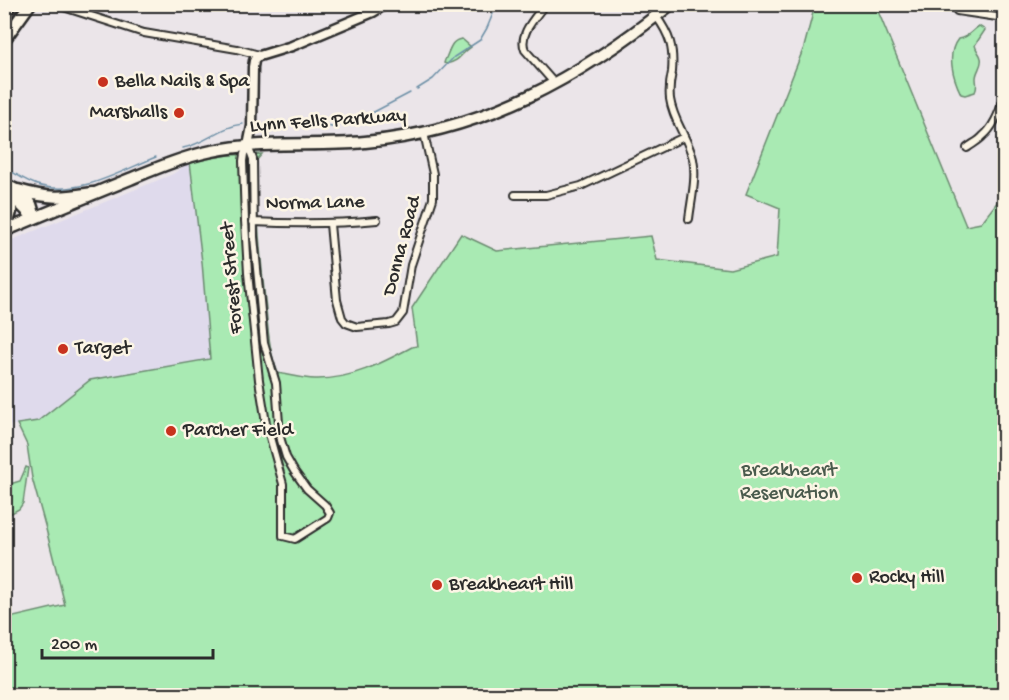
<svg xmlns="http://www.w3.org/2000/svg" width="1009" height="700" viewBox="0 0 1009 700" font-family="'Gochi Hand',sans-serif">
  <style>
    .built { fill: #dfdaec }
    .green { fill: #a9eab3; stroke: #6a8a6f; stroke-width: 1.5 }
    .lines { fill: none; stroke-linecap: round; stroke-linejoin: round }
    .stream { stroke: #6e90a7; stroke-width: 1.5 }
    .minor-casing { stroke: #2b2b2b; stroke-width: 10 }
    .tertiary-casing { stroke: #2b2b2b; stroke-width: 13 }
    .primary-casing { stroke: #2b2b2b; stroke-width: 15 }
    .trunk-casing { stroke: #2b2b2b; stroke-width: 15 }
    .minor { stroke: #fcf5e5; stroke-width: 6 }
    .tertiary { stroke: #fcf5e5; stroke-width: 8 }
    .primary { stroke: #fcf5e5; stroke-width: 10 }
    .trunk { stroke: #fcf5e5; stroke-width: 10 }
    .poi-dot { fill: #c8321e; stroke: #fcf5e5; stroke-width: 2 }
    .labels { text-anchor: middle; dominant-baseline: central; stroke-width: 5; stroke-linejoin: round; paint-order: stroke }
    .poi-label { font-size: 20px; fill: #2b2b2b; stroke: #fcf5e5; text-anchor: start }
    .street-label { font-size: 20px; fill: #2b2b2b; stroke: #fcf5e5 }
    .park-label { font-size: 20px; fill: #4a5b4d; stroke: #fcf5e5 }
  </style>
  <rect width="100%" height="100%" fill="#ebe5e9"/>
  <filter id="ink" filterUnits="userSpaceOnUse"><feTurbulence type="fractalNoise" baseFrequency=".0167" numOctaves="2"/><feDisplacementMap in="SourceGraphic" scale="12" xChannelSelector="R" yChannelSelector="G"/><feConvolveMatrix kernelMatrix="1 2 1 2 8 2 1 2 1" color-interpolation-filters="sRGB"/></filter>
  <g filter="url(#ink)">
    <!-- built -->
    <path class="built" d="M190 162 202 262 210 360 90 380 38 422 5 426V243L173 174Z"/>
    <!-- green -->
    <path class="green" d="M815 5H870L878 11 966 226 981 223 1002 196 1004 190V695L5 696V619L65 605 46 529 32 478 27 445 17 424 38 421 90 380 210 359 202 262 190 162 229 155 262 154 256 161C256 208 260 254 265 300 268 325 268 349 278 373 290 375 303 379 315 379 350 380 382 363 412 347L417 346 412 308 461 234 497 251 651 236 657 260 730 269 777 257 780 208 746 194 804 47Z
      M979 26 985 30 975 45C976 51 980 53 981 58 983 65 976 71 976 78 976 84 978 86 975 92L965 95 961 94C953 78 946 54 958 39 968 38 971 31 979 26Z
      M462 39 471 47C460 54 461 61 446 64L444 63 445 60C450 51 450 40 462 39Z
      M26 467 28 468 23 503 19 509 8 515 5 514V507L7 505 5 500V488L7 485 20 481Z"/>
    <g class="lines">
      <!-- stream -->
      <path class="stream" d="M417 89 433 79 454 57 480 40 487 28 497 4
        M297 125 335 127 345 121 372 113 410 93
        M183 148C205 144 221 126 243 124
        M4 167C16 174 28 183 41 186 80 196 121 171 156 157"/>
      <defs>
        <path id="minor" d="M54 4 144 33 237 49 259 55
          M545 4C536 17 518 34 525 50L555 84
          M957 11 1004 18
          M656 16C670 35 674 48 672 72 670 81 669 90 670 99 673 121 688 138 693 159 697 178 691 201 689 219
          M248 146 253 159 254 237 264 343 276 383 280 437 286 457 294 471 307 489 325 505 330 513 328 518 295 539 283 536V484L266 423 259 380 248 273 245 221 243 161 244 154Z
          M967 148C972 144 979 141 983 136 994 127 1000 111 1004 97
          M515 195H546L581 186 684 137
          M253 222C295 224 335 224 377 220
          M330 224 337 300 342 318 346 323 357 327 389 324 396 322 403 313 411 265 433 199V174L424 133"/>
        <path id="tertiary" d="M248 146 252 126 253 67 254 61 256 57 292 46 373 12 386 4"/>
        <path id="primary" d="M4 231C46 213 88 196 130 179 157 168 183 157 212 151 262 140 314 147 365 142 483 131 580 78 671 4"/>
        <path id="trunk" d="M4 14 11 4
          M4 40 30 4
          M4 184C22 192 33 197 34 218
          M18 190C49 199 62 198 93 193
          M4 192 14 198 34 218
          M4 227C12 216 14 206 7 195"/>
      </defs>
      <!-- minor casing -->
      <use href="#minor" class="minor-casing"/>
      <!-- tertiary casing -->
      <use href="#tertiary" class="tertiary-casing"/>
      <!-- primary casing -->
      <use href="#primary" class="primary-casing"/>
      <!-- trunk casing -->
      <use href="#trunk" class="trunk-casing"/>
      <!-- minor -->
      <use href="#minor" class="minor"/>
      <!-- tertiary -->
      <use href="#tertiary" class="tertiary"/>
      <!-- primary -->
      <use href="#primary" class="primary"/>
      <!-- trunk -->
      <use href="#trunk" class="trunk"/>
    </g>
  </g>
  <!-- markers -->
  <g class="poi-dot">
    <circle cx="103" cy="82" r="6"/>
    <circle cx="179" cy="113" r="6"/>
    <circle cx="63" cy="349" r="6"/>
    <circle cx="171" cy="431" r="6"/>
    <circle cx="857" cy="578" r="6"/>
    <circle cx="437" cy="585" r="6"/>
  </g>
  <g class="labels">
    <!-- poi labels -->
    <g class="poi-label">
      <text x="115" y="82">Bella Nails &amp; Spa</text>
      <text x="167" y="113" text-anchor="end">Marshalls</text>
      <text x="75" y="349">Target</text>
      <text x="183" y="431">Parcher Field</text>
      <text x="869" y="578">Rocky Hill</text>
      <text x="449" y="585">Breakheart Hill</text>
    </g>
    <!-- street labels -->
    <g class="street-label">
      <text transform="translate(328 122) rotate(-4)">Lynn Fells Parkway</text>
      <text transform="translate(315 204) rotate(-1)">Norma Lane</text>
      <text transform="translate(403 246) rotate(-75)">Donna Road</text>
      <text transform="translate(233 278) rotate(-95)">Forest Street</text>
    </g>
    <!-- park labels -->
    <g class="park-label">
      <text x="789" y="471">Breakheart<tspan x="789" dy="23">Reservation</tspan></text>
    </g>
  </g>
  <!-- margin -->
  <rect width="1009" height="700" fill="none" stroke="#fcf5e5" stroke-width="24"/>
  <rect x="12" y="12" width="985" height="676" fill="none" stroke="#2b2b2b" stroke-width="2" filter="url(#ink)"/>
  <!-- scale -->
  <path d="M42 649v9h171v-9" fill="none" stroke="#2b2b2b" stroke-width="3"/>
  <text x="51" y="649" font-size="18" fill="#2b2b2b" stroke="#fcf5e5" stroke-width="4.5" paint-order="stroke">200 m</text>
</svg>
